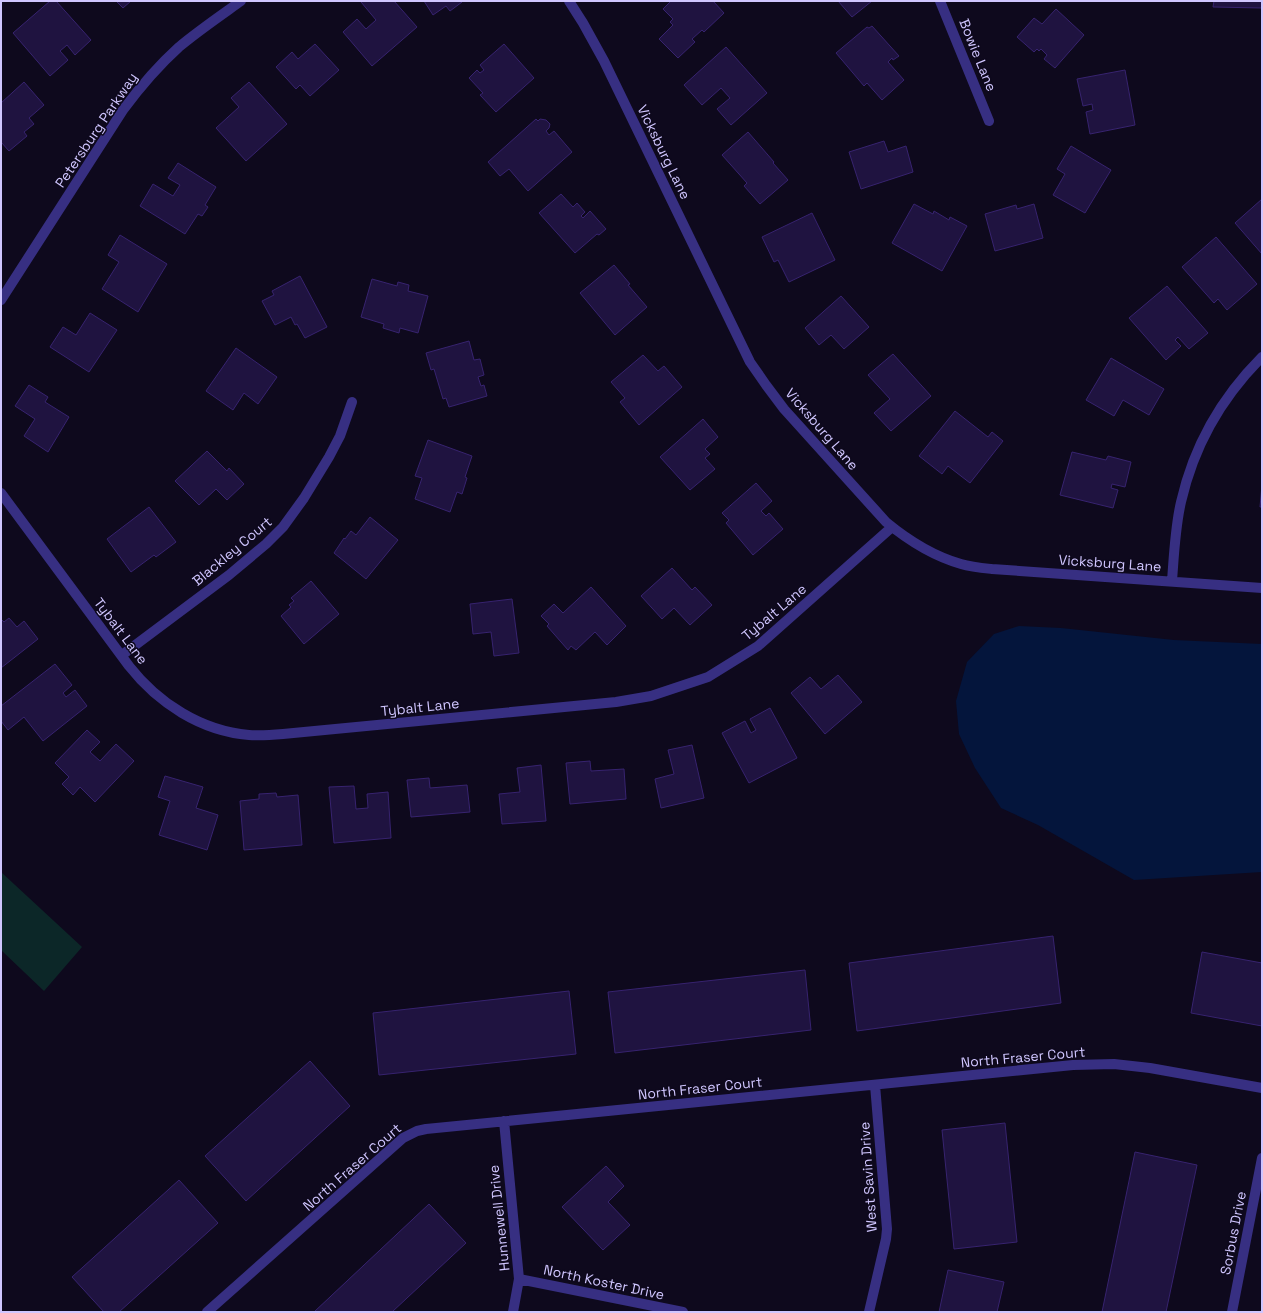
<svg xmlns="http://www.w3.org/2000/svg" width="1263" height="1313" viewBox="0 0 1263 1313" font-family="'Space Grotesk',sans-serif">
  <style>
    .green { fill: #0c2728 }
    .water { fill: #04153c }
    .building { fill: #1f1340; stroke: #37236f }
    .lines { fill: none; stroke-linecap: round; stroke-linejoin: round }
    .minor { stroke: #372f82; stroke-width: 10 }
    .labels { text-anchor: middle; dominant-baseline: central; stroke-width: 3; stroke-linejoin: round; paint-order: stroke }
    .street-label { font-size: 14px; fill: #d0c6ff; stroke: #0e091d }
  </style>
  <rect width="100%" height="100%" fill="#0e091d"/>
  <!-- green -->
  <path class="green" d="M1 872 82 947 44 991 1 950Z"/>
  <!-- water -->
  <path class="water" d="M1019 626 1061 628 1174 640 1262 644V872L1134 880 1038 825 1001 808 975 768 959 734 956 701 967 662 994 634Z"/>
  <!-- building -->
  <path class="building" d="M50 1H56L91 40 75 55 67 45 60 51 68 60 50 76 13 33Z
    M116 1H131L123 8Z
    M363 1H394L417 27 372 66 343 32 357 19 366 29 376 20 361 2Z
    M424 1H461L462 2 450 11 446 6 433 15Z
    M671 1H713L724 13 704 32 702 30 692 39 695 42 678 58 659 39 673 25 670 22 673 19 663 9Z
    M838 1H872L852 17Z
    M1214 1H1262V8L1213 7Z
    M1056 9 1084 35 1055 68 1044 59 1047 55 1041 49 1039 51 1037 49 1034 52 1017 37 1034 18 1042 24Z
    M872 26 899 56 893 60 892 58 888 62 904 80 882 100 867 83 864 86 836 53 867 27 869 28Z
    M315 44 339 70 310 96 300 85 296 89 276 67 292 52 298 59Z
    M504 44 534 78 496 112 480 95 483 93 469 78 477 70 480 73 484 70 480 65Z
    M726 47 767 93 731 125 717 109 730 98 721 88 702 105 684 85Z
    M1125 70 1135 125 1090 134 1086 112 1093 110 1092 104 1083 106 1077 79Z
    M24 82 44 105 29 118 34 124 24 132 27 136 9 151 1 142V103Z
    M249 82 287 124 246 161 216 128 239 107 231 98Z
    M536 119 538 121 540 119 546 120 550 124 549 128 546 131 549 135 554 131 572 152 528 191 509 169 500 176 488 162Z
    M748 132 774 162 773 163 788 180 760 204 744 186 747 183 722 155Z
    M884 141 888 152 906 146 913 172 861 189 849 152Z
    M1071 146 1111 170 1085 213 1053 195 1065 174 1057 169Z
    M178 163 216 187 205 205 208 207 202 216 198 214 185 234 140 206 153 184 173 196 180 185 168 178Z
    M561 194 573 207 577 203 585 212 581 216 583 218 590 211 606 229 599 235 597 234 575 253 539 213Z
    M1262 199V254L1235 223Z
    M914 204 933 214 934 211 949 220 950 217 967 226 942 271 892 243Z
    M1034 204 1043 238 995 251 985 214 1016 205 1017 209Z
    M812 213 835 260 789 282 778 260 774 262 762 237Z
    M120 235 167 264 138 312 102 289 119 262 108 255Z
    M1216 237 1257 284 1227 310 1218 299 1214 303 1182 267Z
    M614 265 630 284 628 285 647 307 615 335 580 293Z
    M300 276 327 327 305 338 297 324 295 325 291 317 275 325 262 301 274 295 272 291Z
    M372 279 397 286 398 282 409 285 408 291 428 296 418 333 400 328 399 333 383 328 384 324 361 317Z
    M1167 286 1208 333 1189 349 1178 337 1175 340 1181 346 1166 360 1129 318Z
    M841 296 869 327 844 349 831 335 819 345 805 328Z
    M90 313 117 330 89 372 50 347 63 327 76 335Z
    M469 341 474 360 480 359 484 375 478 377 481 386 484 385 487 396 449 407 446 398 443 399 434 369 431 370 426 353Z
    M236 348 277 377 258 404 244 393 233 410 206 391Z
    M893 354 931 396 891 431 874 413 890 399 868 375Z
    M643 355 658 371 664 366 682 387 639 425 620 402 625 398 611 382Z
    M1111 358 1164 389 1149 415 1123 400 1114 416 1086 400Z
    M29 385 48 397 45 402 69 417 48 452 24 436 35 419 15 406Z
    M955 411 988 437 992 432 1003 441 970 483 948 466 942 474 919 456Z
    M703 419 718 437 705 449 710 454 705 458 715 469 690 490 660 457Z
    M428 440 472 456 465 477 467 478 462 494 457 492 450 512 415 499 422 478 415 476Z
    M207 451 227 471 229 468 244 484 227 500 216 489 199 505 175 481Z
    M1072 452 1106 460 1108 456 1131 462 1125 487 1112 484 1111 488 1118 490 1113 508 1060 495Z
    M756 483 772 501 761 511 766 516 769 513 783 529 753 555 726 523 729 520 722 513Z
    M1262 485V507H1260Z
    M149 507 176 542 156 557 154 555 131 572 107 539Z
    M370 517 398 540 366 579 334 553 344 538 345 539 351 531 356 535Z
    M672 568 692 590 695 587 712 605 690 625 674 608 662 619 641 596Z
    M311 581 339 614 304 644 281 616 291 607 289 605 294 601 291 598Z
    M591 587 626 626 607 645 595 632 576 650 571 646 568 650 547 626 549 624 541 616 554 604 563 613Z
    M512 599 519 653 494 656 491 632 473 634 470 604Z
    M9 618 17 627 24 621 38 639 1 668V619L4 622Z
    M55 664 72 685 63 693 66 697 75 690 87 706 43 741 24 717 8 730 1 721V706Z
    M838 675 862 702 825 734 791 693 810 677 821 689Z
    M770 708 797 758 749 783 722 733 745 721 751 733 756 730 750 719Z
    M87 730 100 742 90 752 100 761 116 744 134 761 95 802 80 787 73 795 62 784 69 777 55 763Z
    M692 745 704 798 661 808 655 779 674 774 668 750Z
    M590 761 591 771 624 769 626 799 570 804 566 763Z
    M541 765 546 821 502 824 499 794 520 792 517 768Z
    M165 776 203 787 196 808 218 815 207 850 159 835 170 801 158 797Z
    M429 778 430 788 467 785 470 812 411 817 407 780Z
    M354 786 356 809 368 808 367 794 388 792 391 838 334 843 329 787Z
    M276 793 277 797 298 795 302 845 244 850 240 801 259 799V794Z
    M1053 936 1061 1003 857 1031 849 963Z
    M1202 952 1262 963V1026L1191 1013Z
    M805 970 811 1030 615 1053 608 992Z
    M569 991 576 1054 379 1075 373 1013Z
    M310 1061 350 1106 246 1201 205 1156Z
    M1005 1123 1017 1242 954 1249 942 1130Z
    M1135 1152 1197 1165 1166 1312H1102Z
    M606 1166 624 1186 608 1202 630 1225 603 1250 562 1207Z
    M179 1180 218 1223 119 1312H104L72 1277Z
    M429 1204 466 1243 392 1312H314Z
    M948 1270 1004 1282 997 1312H939Z"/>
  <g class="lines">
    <!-- minor -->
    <path class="minor" d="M569 1 583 23 604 61 750 362 766 385 784 409 886 522C909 541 933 556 961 564 971 567 982 568 992 569L1262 588
      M940 1 989 121
      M1 300 123 110C140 87 158 66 179 47 198 31 220 16 241 1
      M1 493 129 666C158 703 201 731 249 735 260 736 272 735 283 734L616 702 651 696 708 677 758 646 892 527
      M1172 581C1174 555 1175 528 1181 502 1194 445 1221 398 1262 357
      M122 655 229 575 266 544 283 527 304 498 329 457 340 436 352 402
      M504 1121 519 1279 513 1312
      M519 1279 683 1312
      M207 1312 403 1138 417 1131 426 1129 1073 1065 1114 1064 1150 1068 1262 1088
      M869 1312 886 1239 887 1229 875 1085
      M1232 1312 1262 1158"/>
  </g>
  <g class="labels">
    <!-- street labels -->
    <g class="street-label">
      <text transform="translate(978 55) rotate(68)">Bowie Lane</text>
      <text transform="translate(96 130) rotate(-56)">Petersburg Parkway</text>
      <text transform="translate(664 152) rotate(64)">Vicksburg Lane</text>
      <text transform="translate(822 429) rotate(49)">Vicksburg Lane</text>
      <text transform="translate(232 551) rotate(-40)">Blackley Court</text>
      <text transform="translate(1110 563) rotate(4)">Vicksburg Lane</text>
      <text transform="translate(774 612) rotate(-40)">Tybalt Lane</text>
      <text transform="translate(121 631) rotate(53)">Tybalt Lane</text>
      <text transform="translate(420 707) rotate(-6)">Tybalt Lane</text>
      <text transform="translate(1023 1057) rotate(-5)">North Fraser Court</text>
      <text transform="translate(700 1088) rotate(-6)">North Fraser Court</text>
      <text transform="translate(352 1167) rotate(-41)">North Fraser Court</text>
      <text transform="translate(868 1177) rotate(-94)">West Savin Drive</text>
      <text transform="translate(499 1218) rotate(-96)">Hunnewell Drive</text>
      <text transform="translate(1233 1233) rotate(-79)">Sorbus Drive</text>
      <text transform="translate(604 1282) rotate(12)">North Koster Drive</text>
    </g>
  </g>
  <!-- border -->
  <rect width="1263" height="1313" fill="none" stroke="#d0c6ff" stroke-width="4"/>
</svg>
